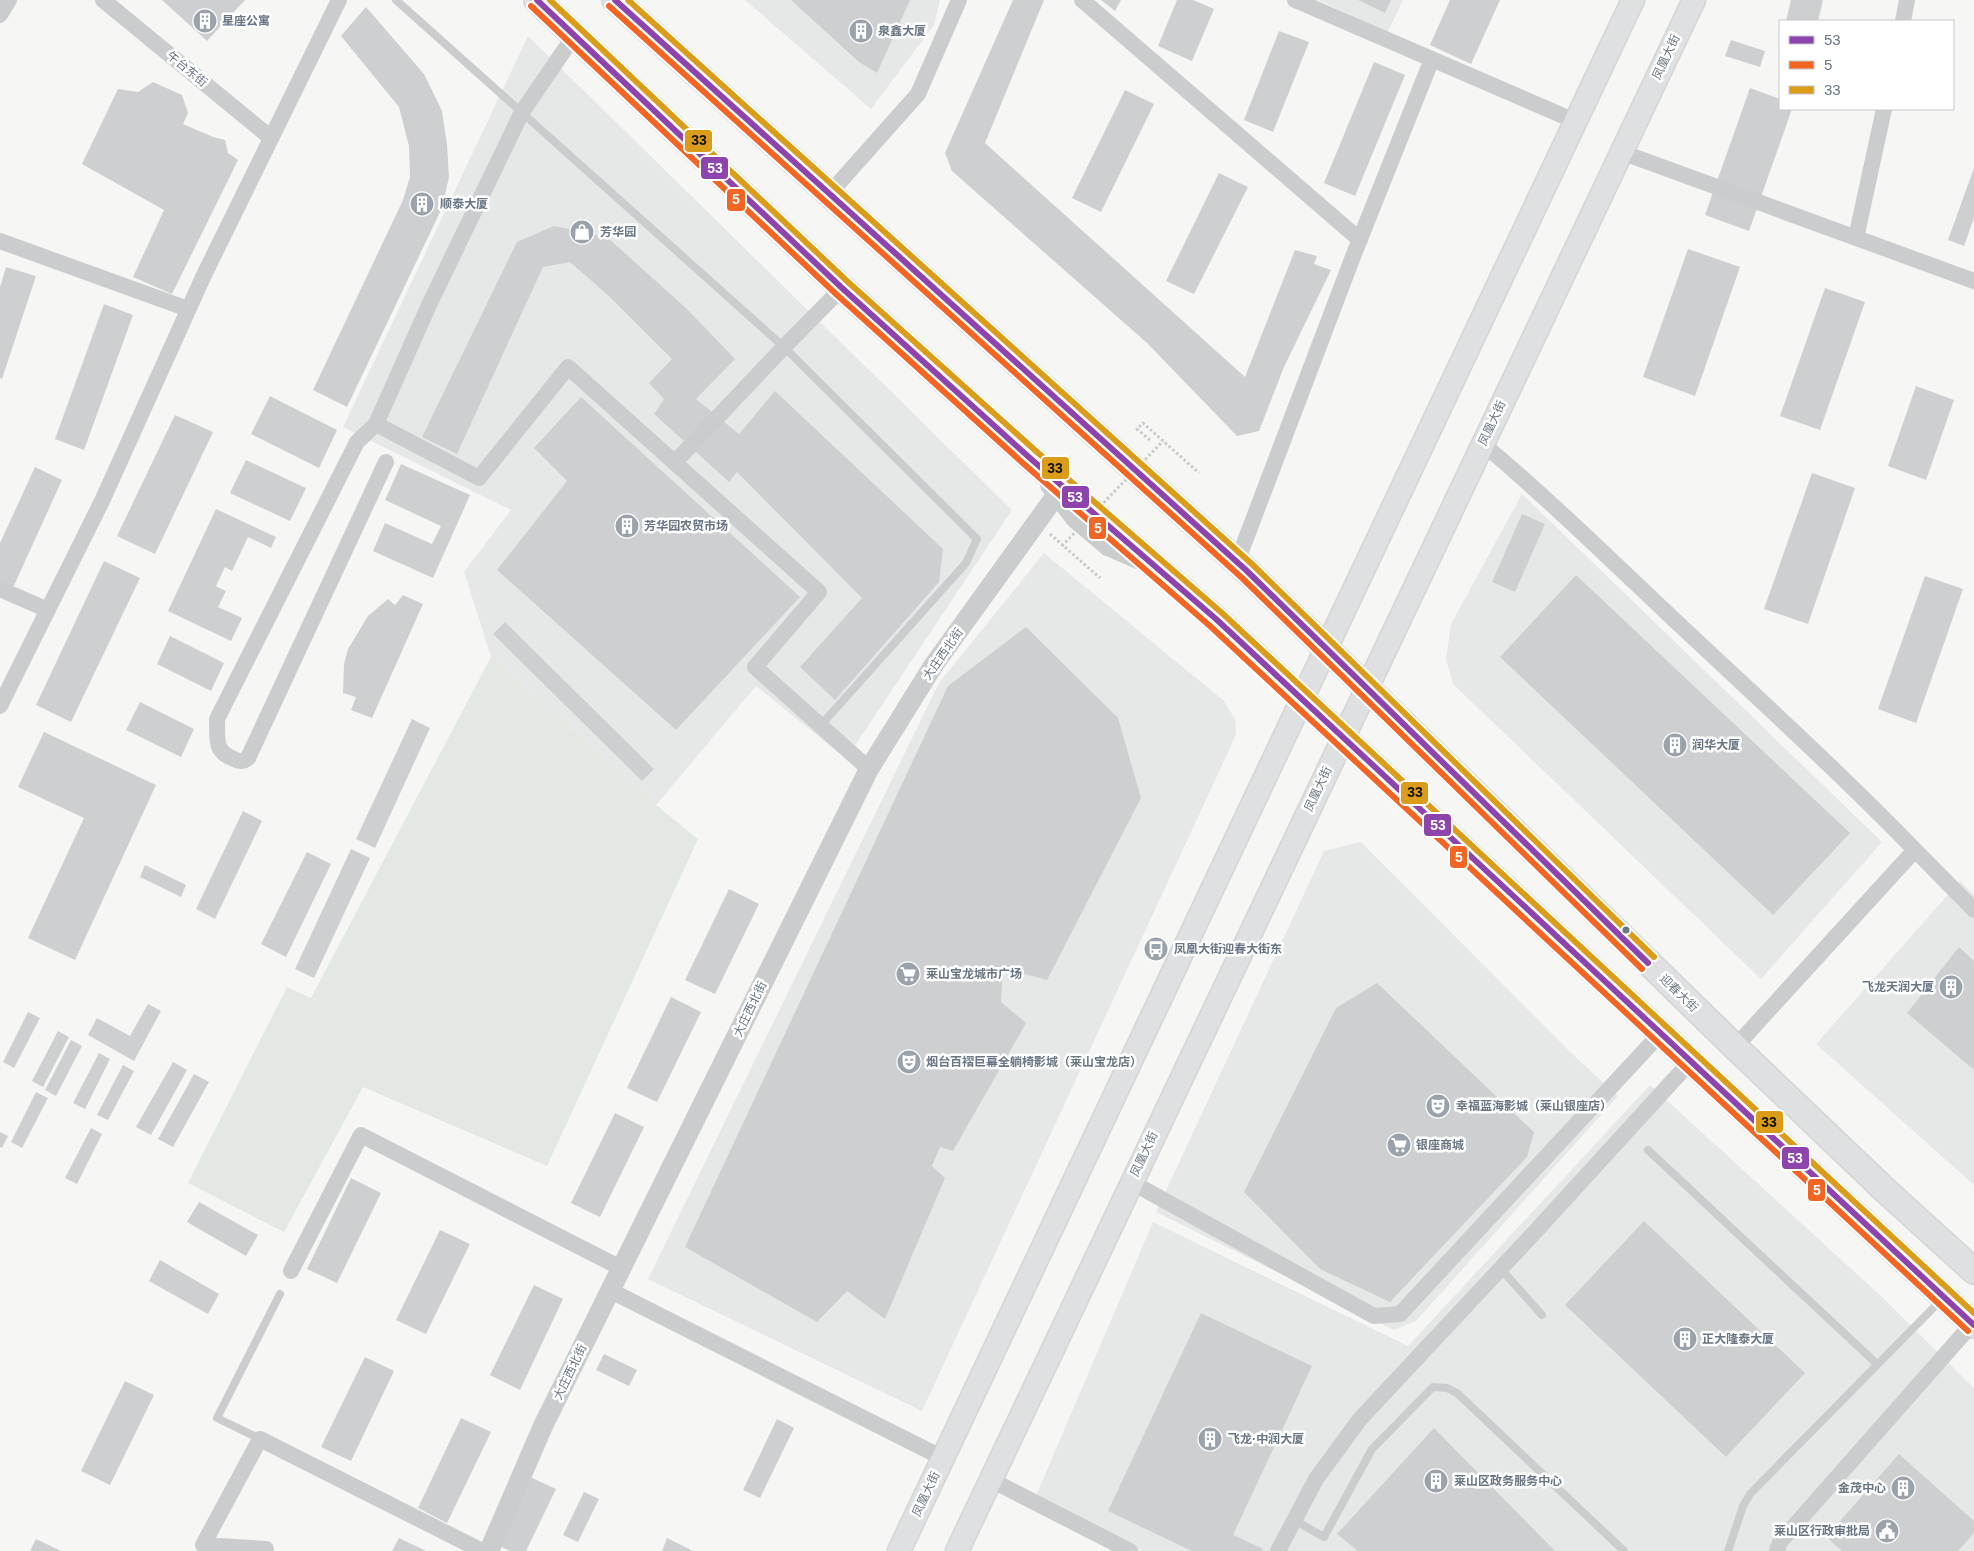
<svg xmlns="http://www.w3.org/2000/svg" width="1974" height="1551" viewBox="0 0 1974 1551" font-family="Arial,'Noto Sans SC',sans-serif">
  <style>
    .built { fill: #e6e8e8 }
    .green { fill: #e4e8e3 }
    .building { fill: #cecfd0 }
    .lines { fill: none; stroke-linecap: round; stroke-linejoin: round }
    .secondary-casing { stroke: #d3d4d4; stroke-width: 25 }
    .primary-casing { stroke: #d3d4d5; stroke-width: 28 }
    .path { stroke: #c9caca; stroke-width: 3; stroke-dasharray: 2.5 2.5; stroke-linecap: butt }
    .service { stroke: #cbcccd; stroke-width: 8 }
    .minor { stroke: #cbcccd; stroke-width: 16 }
    .tertiary { stroke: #cbcccd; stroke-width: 20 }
    .secondary { stroke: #dfe0e1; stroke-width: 22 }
    .primary { stroke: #dfe0e1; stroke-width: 25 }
    .path-bridge { stroke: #c9caca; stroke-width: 3; stroke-dasharray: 2.5 2.5; stroke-linecap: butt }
    .bus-1-casing { stroke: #fff; stroke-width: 10 }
    .bus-2-casing { stroke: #fff; stroke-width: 10 }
    .bus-3-casing { stroke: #fff; stroke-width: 10 }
    .bus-1 { stroke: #8e44ad; stroke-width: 6 }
    .bus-2 { stroke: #f26522; stroke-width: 6 }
    .bus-3 { stroke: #db9c1a; stroke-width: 6 }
    .bus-dot { fill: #697683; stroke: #fff; stroke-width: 2 }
    .labels { text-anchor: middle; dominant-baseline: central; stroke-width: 5; stroke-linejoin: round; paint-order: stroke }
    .poi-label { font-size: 12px; font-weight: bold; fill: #697683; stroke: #fff; text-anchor: start }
    .street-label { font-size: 12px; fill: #697683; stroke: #fff }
    .line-badge { stroke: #fff; stroke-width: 2 }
    .badge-label { font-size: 14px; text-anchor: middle; font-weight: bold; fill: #fff }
    .pale-badge-label { font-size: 14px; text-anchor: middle; font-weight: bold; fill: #111 }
  </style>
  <rect width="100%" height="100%" fill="#f6f6f5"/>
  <!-- built -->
  <path class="built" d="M745 0H940L934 25 871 109Z
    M1318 0H1403L1388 32Z
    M528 36 1012 510 846 759 756 686 656 805 491 657 464 572 511 510 343 427Z
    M1522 494 1882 842 1761 979 1453 684 1446 659 1451 624Z
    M1044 553 1224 701 1235 719 1236 733 1231 746 922 1411 648 1279 939 683Z
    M1361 842 1569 1051 1618 1096 1416 1321 1394 1330 1156 1212 1324 851Z
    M1960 881 1974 895V1185L1816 1044Z
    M1650 1085 1882 1297 1974 1388V1551H1142L1035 1498 1153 1222 1408 1346Z"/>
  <!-- green -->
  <path class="green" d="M491 657 656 805 698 839 547 1166 363 1087 284 1232 188 1183 287 987 311 998Z"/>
  <!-- building -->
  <path class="building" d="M162 0H245L207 41Z
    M791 0H910L877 73 859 62Z
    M1013 0H1044L985 143 1245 377 1295 250 1317 256 1314 264 1331 270 1284 367 1259 431 1237 436 1147 343 952 171 945 153Z
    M1101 0H1121L1115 11Z
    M1177 0H1193L1214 9 1192 61 1158 46Z
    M1358 0H1391L1385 13Z
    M1450 0H1500L1471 64 1430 45Z
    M1791 0H1823L1818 21H1786Z
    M366 7 424 74 442 111 447 145 449 177 442 208 347 407 313 390 403 200 410 177 409 146 399 107 341 36Z
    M1279 31 1309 42 1273 132 1244 120Z
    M1731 40 1765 51 1760 67 1725 56Z
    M1374 62 1405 75 1355 196 1324 183Z
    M153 82 182 95 188 113 183 124 213 137 225 140 228 153 238 160 172 294 133 277 164 210 82 164 118 89 138 92Z
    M1750 88 1780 99V109H1792L1749 231 1705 215Z
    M1125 90 1154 104 1101 212 1072 198Z
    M1974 168V218L1964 246 1948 240Z
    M1219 173 1248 187 1194 294 1166 281Z
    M554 226 607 237 688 310 735 359 696 399 739 434 775 391 943 549 939 582 835 700 800 667 862 598 737 472 729 482 654 414 664 399 649 383 672 359 610 297 570 262 543 267 457 454 422 437 517 242Z
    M1688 249 1740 267 1695 396 1643 377Z
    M6 267 36 276 2 379 0 378V287Z
    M1825 288 1865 302 1820 430 1780 416Z
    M104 304 133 315 84 450 55 439Z
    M1916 386 1954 400 1926 480 1888 466Z
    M270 396 337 430 319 468 251 434Z
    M581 397 800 597 676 730 497 570 567 481 534 448Z
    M175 415 213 432 155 554 117 536Z
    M246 460 306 488 290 521 230 493Z
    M401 464 470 495 433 578 373 551 385 523 432 544 441 526 385 500Z
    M35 467 62 480 12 590 0 585V543Z
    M1812 473 1855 488 1808 624 1764 609Z
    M216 509 276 537 271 548 248 537 232 571 225 567 216 586 226 591 218 607 242 618 231 641 168 611Z
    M1522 514 1545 524 1515 592 1492 582Z
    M104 561 140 578 71 722 36 705Z
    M1576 575 1850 833 1773 915 1500 657Z
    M1925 576 1963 589 1916 723 1878 709Z
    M403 595 423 604 372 718 351 710 356 697 343 693 344 664 348 649 368 616 388 599 395 605Z
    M505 622 654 769 642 781 493 634Z
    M1026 627 1118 718 1141 798 1047 980 1003 968 1001 1002 1026 1023 953 1151 940 1147 932 1166 945 1178 885 1319 847 1291 817 1322 685 1247 948 686Z
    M170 636 224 663 211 691 157 664Z
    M140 702 194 729 181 757 126 730Z
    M412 719 430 728 375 848 356 839Z
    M44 732 156 785 75 960 28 938 84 818 18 787Z
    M243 811 262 821 215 919 196 909Z
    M351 849 370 858 314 978 295 969Z
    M307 852 331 864 286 957 261 944Z
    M145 865 186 885 181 897 140 877Z
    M729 889 759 904 715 994 685 980Z
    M1959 947 1974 961V1070L1907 1013Z
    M1377 983 1534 1132 1527 1157 1390 1302 1320 1269 1244 1192 1336 1008Z
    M671 997 701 1012 657 1102 627 1088Z
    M148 1004 161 1011 134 1061 88 1035 97 1018 130 1036Z
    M28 1012 40 1018 14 1068 3 1062Z
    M58 1031 69 1037 43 1087 32 1081Z
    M71 1040 82 1046 56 1096 45 1090Z
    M99 1053 110 1059 85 1109 73 1103Z
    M173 1062 187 1070 151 1135 136 1127Z
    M123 1065 134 1071 108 1120 97 1115Z
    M194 1074 209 1082 173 1147 158 1139Z
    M36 1092 48 1098 22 1148 11 1142Z
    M615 1113 644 1127 600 1217 571 1203Z
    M91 1128 102 1134 77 1184 65 1178Z
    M0 1132 8 1136 2 1148 0 1147Z
    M351 1178 381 1193 337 1283 307 1269Z
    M199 1202 258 1235 246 1256 187 1222Z
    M1644 1221 1805 1373 1726 1457 1565 1305Z
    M440 1230 470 1244 426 1334 396 1320Z
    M160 1260 219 1294 208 1314 149 1281Z
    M534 1285 563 1299 520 1390 490 1375Z
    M1201 1313 1312 1366 1233 1535 1263 1549 1262 1551H1192L1108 1511Z
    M604 1354 637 1370 629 1386 596 1370Z
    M365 1357 394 1371 351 1461 321 1447Z
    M125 1381 154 1395 110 1485 81 1471Z
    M461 1418 491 1432 447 1523 418 1508Z
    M777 1419 794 1428 760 1498 743 1490Z
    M1434 1428 1555 1551H1358L1337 1534Z
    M1899 1454 1974 1521V1533L1958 1551H1842L1826 1537Z
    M528 1476 556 1489 526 1551H510L495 1544Z
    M584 1492 599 1499 578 1542 563 1535Z
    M399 1538 426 1551H392Z
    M667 1538 693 1551H662Z
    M36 1539 61 1551H30Z"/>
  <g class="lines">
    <defs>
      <path id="secondary" d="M899 1551 1633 0
        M957 1551 1694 0"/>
      <path id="primary" d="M537 0 842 288 1031 459 1216 619 1974 1325
        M615 0 1247 571 1735 1047 1886 1191 1974 1271"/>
    </defs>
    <!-- secondary casing -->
    <use href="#secondary" class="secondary-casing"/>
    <!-- primary casing -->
    <use href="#primary" class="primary-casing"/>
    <!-- path -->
    <path class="path" d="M1150 440 1137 429 1143 423 1199 473
      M1050 534 1100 578"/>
    <!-- service -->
    <path class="service" d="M396 0 784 347 977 539 966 563 821 725
      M1648 1150 1877 1364
      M1501 1269 1542 1315
      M260 1439 217 1418 280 1294
      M1294 1520 1324 1537 1372 1449 1433 1387 1447 1388 1457 1393 1624 1551
      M1728 1551 1743 1506 1750 1494 1941 1300"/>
    <!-- minor -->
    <path class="minor" d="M103 0 271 138
      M1082 0 1360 240
      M1295 0 1575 121
      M0 15 9 0
      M1903 21 1907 0
      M1621 152 1974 281
      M829 194 918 94 959 0
      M1856 238 1884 109
      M0 241 188 309
      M376 424 479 478 568 367 819 592 755 667 869 769
      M1483 444C1552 502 1617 566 1683 628 1761 701 1840 773 1915 850L1735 1047
      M386 462 248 758C243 762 239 762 234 759 213 751 218 739 217 719L357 442 376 424 429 305 522 112 574 36
      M675 462 784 347 842 288
      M1237 562 1354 254 1428 69
      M0 589 48 610
      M0 706 102 501 204 275 339 0
      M1915 850 1974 910
      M1131 1182 1374 1316 1400 1314 1661 1033
      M291 1271 361 1135 621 1268
      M611 1291 943 1458
      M991 1480 1130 1551
      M265 1551 266 1549 203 1545 260 1439 482 1551
      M1278 1551 1316 1479 1360 1419 1534 1233 1691 1061
      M1777 1551 1780 1542 1973 1323"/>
    <!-- tertiary -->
    <path class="tertiary" d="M1050 485 1075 518 1108 546 1143 561
      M489 1551 543 1426 869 769 933 666 1057 494"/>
    <!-- secondary -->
    <use href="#secondary" class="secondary"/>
    <!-- primary -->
    <use href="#primary" class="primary"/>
    <!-- path-bridge -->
    <path class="path-bridge" d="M1062 546 1163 441"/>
    <defs>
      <path id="bus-1" d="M537 0 842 288 1031 459 1216 619 1974 1325
        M615 0 1247 571 1648 963"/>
      <path id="bus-2" d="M531 6 836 294 1025 465 1210 626 1968 1331
        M609 6 1241 577 1642 969"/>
      <path id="bus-3" d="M550 0 848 282 1037 452 1222 613 1974 1313
        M628 0 1253 565 1654 957"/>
    </defs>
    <!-- bus-1 casing -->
    <use href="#bus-1" class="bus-1-casing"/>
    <!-- bus-2 casing -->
    <use href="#bus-2" class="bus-2-casing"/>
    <!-- bus-3 casing -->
    <use href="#bus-3" class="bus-3-casing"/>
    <!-- bus-1 -->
    <use href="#bus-1" class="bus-1"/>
    <!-- bus-2 -->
    <use href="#bus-2" class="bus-2"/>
    <!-- bus-3 -->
    <use href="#bus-3" class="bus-3"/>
  </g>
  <!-- icons -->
  <defs>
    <symbol id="building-disc" viewBox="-11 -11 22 22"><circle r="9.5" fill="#9aa3ab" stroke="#fff"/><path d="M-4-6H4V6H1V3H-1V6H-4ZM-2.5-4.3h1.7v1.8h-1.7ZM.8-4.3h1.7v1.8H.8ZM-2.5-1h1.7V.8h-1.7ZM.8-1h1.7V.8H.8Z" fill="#fff"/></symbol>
    <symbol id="shop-disc" viewBox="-11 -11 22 22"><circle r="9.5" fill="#9aa3ab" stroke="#fff"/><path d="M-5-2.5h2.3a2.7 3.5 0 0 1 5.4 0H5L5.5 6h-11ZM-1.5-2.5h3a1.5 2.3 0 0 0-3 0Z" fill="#fff"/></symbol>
    <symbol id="bus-disc" viewBox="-11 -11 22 22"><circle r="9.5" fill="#9aa3ab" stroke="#fff"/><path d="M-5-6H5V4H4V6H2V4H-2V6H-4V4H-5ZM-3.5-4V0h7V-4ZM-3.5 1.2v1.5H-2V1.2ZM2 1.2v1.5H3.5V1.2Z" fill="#fff"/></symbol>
    <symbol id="supermarket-disc" viewBox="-11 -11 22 22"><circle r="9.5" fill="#9aa3ab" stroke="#fff"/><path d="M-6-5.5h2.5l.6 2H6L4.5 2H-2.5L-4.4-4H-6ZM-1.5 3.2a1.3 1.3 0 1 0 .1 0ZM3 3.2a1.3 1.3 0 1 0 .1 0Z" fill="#fff"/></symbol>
    <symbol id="theatre-disc" viewBox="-11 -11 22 22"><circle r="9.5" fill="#9aa3ab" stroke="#fff"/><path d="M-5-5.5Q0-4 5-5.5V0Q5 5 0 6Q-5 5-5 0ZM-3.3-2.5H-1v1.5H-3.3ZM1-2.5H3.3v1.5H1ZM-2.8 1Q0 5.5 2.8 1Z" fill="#fff"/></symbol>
    <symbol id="civic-disc" viewBox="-11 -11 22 22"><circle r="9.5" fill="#9aa3ab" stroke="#fff"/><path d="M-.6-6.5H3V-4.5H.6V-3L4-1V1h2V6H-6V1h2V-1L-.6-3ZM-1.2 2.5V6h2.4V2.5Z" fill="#fff"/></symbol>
  </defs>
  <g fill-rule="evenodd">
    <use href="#building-disc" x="191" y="7" width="28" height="28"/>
    <use href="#building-disc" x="847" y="17" width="28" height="28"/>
    <use href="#building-disc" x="408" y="190" width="28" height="28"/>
    <use href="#shop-disc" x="568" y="218" width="28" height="28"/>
    <use href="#building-disc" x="613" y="512" width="28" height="28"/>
    <use href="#building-disc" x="1661" y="731" width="28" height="28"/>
    <use href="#bus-disc" x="1142" y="935" width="28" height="28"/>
    <use href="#supermarket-disc" x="894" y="960" width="28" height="28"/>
    <use href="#building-disc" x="1937" y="973" width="28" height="28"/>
    <use href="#theatre-disc" x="895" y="1048" width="28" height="28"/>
    <use href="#theatre-disc" x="1424" y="1092" width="28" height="28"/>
    <use href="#supermarket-disc" x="1385" y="1131" width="28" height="28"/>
    <use href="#building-disc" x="1671" y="1325" width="28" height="28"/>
    <use href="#building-disc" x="1196" y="1425" width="28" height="28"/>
    <use href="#building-disc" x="1422" y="1467" width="28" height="28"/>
    <use href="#building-disc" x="1889" y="1474" width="28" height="28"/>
    <use href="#civic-disc" x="1873" y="1517" width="28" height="28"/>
  </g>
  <!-- markers -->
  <circle class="bus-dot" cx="1626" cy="930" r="4.5"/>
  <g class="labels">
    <!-- poi labels -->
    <g class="poi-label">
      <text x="222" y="21">星座公寓</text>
      <text x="878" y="31">泉鑫大厦</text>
      <text x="440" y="204">顺泰大厦</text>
      <text x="600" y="232">芳华园</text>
      <text x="644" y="526">芳华园农贸市场</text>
      <text x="1692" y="745">润华大厦</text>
      <text x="1174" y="949">凤凰大街迎春大街东</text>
      <text x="926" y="974">莱山宝龙城市广场</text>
      <text x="1934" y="987" text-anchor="end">飞龙天润大厦</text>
      <text x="926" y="1062">烟台百褶巨幕全躺椅影城（莱山宝龙店）</text>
      <text x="1456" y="1106">幸福蓝海影城（莱山银座店）</text>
      <text x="1416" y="1145">银座商城</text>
      <text x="1702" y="1339">正大隆泰大厦</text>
      <text x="1228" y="1439">飞龙·中润大厦</text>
      <text x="1454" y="1481">莱山区政务服务中心</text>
      <text x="1886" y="1488" text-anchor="end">金茂中心</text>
      <text x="1870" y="1531" text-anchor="end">莱山区行政审批局</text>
    </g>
    <!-- street labels -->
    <g class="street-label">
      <text transform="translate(1666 57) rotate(-65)">凤凰大街</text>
      <text transform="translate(187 69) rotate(39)">午台东街</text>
      <text transform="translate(1492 423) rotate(-65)">凤凰大街</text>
      <text transform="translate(943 654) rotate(-55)">大庄西北街</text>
      <text transform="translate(1318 789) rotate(-65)">凤凰大街</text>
      <text transform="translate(1679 993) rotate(44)">迎春大街</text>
      <text transform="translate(750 1009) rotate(-64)">大庄西北街</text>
      <text transform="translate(1144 1154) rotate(-65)">凤凰大街</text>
      <text transform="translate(570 1372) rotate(-64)">大庄西北街</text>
      <text transform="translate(926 1494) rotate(-65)">凤凰大街</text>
    </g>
  </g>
  <g class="line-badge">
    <rect x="684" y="129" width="29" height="24" rx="5" fill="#db9c1a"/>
    <rect x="700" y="156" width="29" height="24" rx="5" fill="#8e44ad"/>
    <rect x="726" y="188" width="20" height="24" rx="5" fill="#f26522"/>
    <rect x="1041" y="456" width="29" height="24" rx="5" fill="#db9c1a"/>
    <rect x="1061" y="485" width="29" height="24" rx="5" fill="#8e44ad"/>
    <rect x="1088" y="516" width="19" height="24" rx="5" fill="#f26522"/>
    <rect x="1400" y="781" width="29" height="24" rx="5" fill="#db9c1a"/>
    <rect x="1423" y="813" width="29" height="24" rx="5" fill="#8e44ad"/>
    <rect x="1449" y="845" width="19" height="24" rx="5" fill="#f26522"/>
    <rect x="1755" y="1110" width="29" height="24" rx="5" fill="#db9c1a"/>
    <rect x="1781" y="1146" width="29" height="24" rx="5" fill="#8e44ad"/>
    <rect x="1807" y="1178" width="19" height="24" rx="5" fill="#f26522"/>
  </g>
  <g class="badge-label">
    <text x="715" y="173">53</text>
    <text x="736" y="204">5</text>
    <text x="1075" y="502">53</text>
    <text x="1098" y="533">5</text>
    <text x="1438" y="830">53</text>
    <text x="1459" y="862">5</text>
    <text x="1795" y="1163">53</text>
    <text x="1817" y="1195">5</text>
  </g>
  <g class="pale-badge-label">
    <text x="699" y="145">33</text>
    <text x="1055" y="473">33</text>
    <text x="1415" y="797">33</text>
    <text x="1769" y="1127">33</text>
  </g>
  <!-- legend -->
  <rect x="1779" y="20" width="175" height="90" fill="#ffffff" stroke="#c3c8cd"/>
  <rect x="1789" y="36" width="25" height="8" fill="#8e44ad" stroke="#c3c8cd"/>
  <text x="1824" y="45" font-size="15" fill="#697683">53</text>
  <rect x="1789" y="61" width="25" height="8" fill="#f26522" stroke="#c3c8cd"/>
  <text x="1824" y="70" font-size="15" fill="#697683">5</text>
  <rect x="1789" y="86" width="25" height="8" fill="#db9c1a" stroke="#c3c8cd"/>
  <text x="1824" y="95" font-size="15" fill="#697683">33</text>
</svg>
